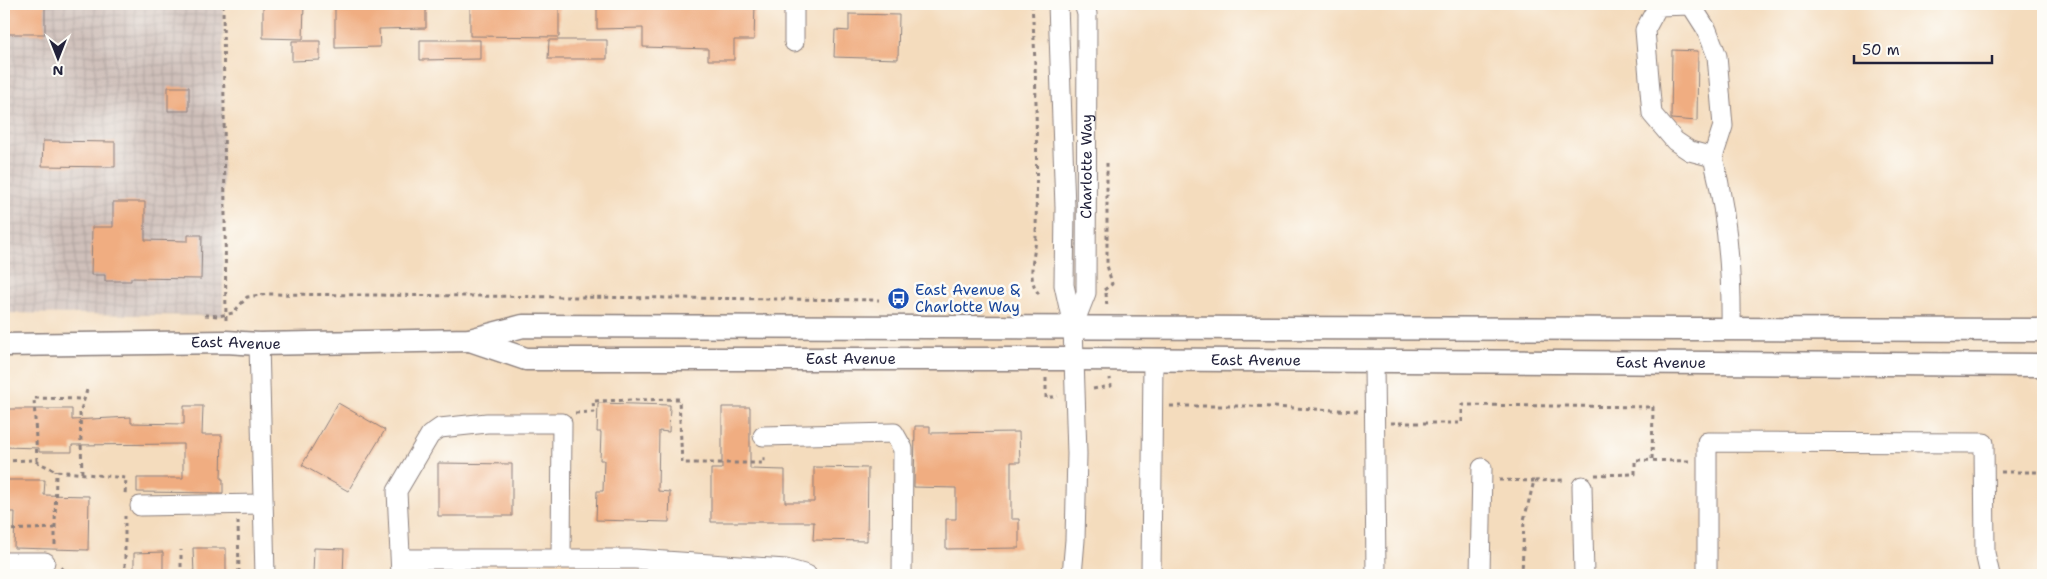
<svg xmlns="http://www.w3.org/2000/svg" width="2047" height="579" viewBox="0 0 2047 579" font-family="'Shantell Sans',sans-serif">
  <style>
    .industrial { fill: url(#industrial-grid) }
    .building { fill: #f0ad81 }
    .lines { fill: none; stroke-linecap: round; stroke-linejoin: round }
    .minor-casing { stroke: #8b7f7c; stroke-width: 21 }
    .major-casing { stroke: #8b7f7c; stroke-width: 25 }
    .path { stroke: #8b7f7c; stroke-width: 3; stroke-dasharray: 4 4; stroke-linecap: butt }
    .minor { stroke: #fff; stroke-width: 19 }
    .major { stroke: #fff; stroke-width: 22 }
    .labels { text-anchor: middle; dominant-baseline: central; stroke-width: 5; stroke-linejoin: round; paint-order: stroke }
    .street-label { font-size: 15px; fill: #22223b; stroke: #fdfcf7 }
    .transit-label { font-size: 15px; fill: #164399; stroke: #fdfcf7; text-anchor: start }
  </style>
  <defs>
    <pattern id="industrial-grid" width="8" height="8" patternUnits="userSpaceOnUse" patternTransform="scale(1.25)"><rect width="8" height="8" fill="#cfc0ba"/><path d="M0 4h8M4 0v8" fill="none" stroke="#b1a5a1"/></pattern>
  </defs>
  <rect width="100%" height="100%" fill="#fdfcf7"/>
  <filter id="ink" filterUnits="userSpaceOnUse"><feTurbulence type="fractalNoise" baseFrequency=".02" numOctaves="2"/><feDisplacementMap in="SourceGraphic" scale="10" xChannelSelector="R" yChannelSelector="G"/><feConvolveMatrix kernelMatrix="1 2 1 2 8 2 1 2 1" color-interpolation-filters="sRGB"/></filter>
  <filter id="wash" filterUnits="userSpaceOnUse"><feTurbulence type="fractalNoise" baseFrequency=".0096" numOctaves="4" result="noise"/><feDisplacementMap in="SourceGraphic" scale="20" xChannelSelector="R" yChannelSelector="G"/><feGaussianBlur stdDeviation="1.12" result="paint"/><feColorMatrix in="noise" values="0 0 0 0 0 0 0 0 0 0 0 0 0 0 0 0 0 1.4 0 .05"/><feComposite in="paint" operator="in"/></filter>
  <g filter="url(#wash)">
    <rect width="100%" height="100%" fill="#f4dcbd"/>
    <!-- industrial -->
    <path class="industrial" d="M4 4H223V316L4 313Z"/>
    <g id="blocks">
      <!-- building -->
      <path class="building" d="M4 4H45V34H4Z
        M263 4H304L303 39 263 38Z
        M335 4H426V28L379 29 380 47 335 48Z
        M470 4H559V37L470 36Z
        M597 4H755L754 40H734V60H708V49L643 47V28L597 29Z
        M849 14 899 15 898 59 834 57 835 30 849 31Z
        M420 40H480V59L420 60Z
        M549 40H607V59H548Z
        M292 41H320V60L292 61Z
        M1672 50 1698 51 1697 121 1671 119Z
        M168 87H189V111H168Z
        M43 141 115 142V167L42 166Z
        M113 202H145V240L188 241V235H202L201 279 131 278V281H105V275H91L92 227H113Z
        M338 403 385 430 348 491 302 465Z
        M598 403 670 405 669 432 659 431 658 491 670 492 669 522 596 520 597 491H603L604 460H600L601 432H597Z
        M184 406H203L202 435H222L221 479H223V493L137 492V478H183V444L72 445V452H39V448L4 447V409H72V420L131 417V423L184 424Z
        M722 407H750V469L785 470V502H814V467L868 468 867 541 813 540 814 522H711V469H722Z
        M915 426H930V433L1019 432 1020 462H1011V519H1019V548L946 549V519H956V488L914 487Z
        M438 463 512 464V516H438Z
        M4 480H45L44 495 89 496 88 550 14 548 15 512H4Z
        M193 548H226V575H194Z
        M314 548 344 549 343 575H313Z
        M163 552V575H134V553Z"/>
    </g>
  </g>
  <g filter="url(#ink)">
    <use href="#blocks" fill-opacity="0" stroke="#8b7f7c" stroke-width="1"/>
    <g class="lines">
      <defs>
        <g id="minor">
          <path d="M794 4V42"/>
          <path d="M1058 4 1065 208 1064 285 1073 326 1077 454 1075 540 1072 575"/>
          <path d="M1713 157 1723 126 1717 56 1707 30 1691 5 1658 6 1645 30 1652 114 1675 141 1690 151 1713 157C1727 214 1732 269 1731 328"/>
          <path id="s1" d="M1073 326 1086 293 1087 14 1084 4"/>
          <path d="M259 344 265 575"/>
          <path d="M1374 362 1376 575"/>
          <path d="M763 436 894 433 903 449 902 575"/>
          <path d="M1582 486 1584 575"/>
          <path d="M140 506 263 504"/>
          <path d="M401 559H635L786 569 807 575"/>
          <path d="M4 562H45"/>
          <path d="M401 575 397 491 430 435 440 428 487 423H562L561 558"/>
          <path d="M1151 575 1153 360"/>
          <path d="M1480 575 1482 468"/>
          <path d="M1707 575V442L1984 443 1985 553 1990 575"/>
        </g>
        <g id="major">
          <path id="s2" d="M470 340 526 359H1074L2043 365"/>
          <path id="s3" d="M4 345 226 342 259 344 470 340 523 326 2043 330"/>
        </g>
      </defs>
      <!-- minor casing -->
      <use href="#minor" class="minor-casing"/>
      <!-- major casing -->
      <use href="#major" class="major-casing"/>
      <!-- path -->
      <path class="path" d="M223 4 226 323
        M1032 4C1037 81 1037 158 1036 235 1036 255 1025 277 1039 294
        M1104 290 1112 284 1107 265V163
        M1106 293 1107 309
        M205 315 218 316 233 313 247 297 268 294 879 300
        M1046 378V398L1058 396
        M1093 389 1111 386 1110 378
        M1170 406H1250L1358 411
        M575 413 594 412 593 401 679 399 682 463H764V454
        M1391 423H1462V405L1653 407 1652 460
        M4 461 33 460 56 471 126 478 125 495
        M37 461 34 398 84 399
        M2001 472H2043
        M82 473 80 413 87 390
        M1595 475 1635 474V460L1689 461
        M1499 480 1534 481
        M238 521 239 575
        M55 528 56 471
        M4 530 55 528V548
        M61 567 68 575
        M125 575V516
        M181 575V550
        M1522 575 1524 520 1534 481 1565 480"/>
      <!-- minor -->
      <use href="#minor" class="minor"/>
      <!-- major -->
      <use href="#major" class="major"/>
    </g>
  </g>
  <!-- icons -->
  <defs>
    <symbol id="bus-disc" viewBox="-11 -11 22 22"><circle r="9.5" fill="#1a4fb4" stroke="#fdfcf7"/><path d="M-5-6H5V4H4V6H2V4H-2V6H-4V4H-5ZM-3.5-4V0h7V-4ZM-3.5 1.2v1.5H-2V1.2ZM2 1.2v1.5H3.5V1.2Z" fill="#fff"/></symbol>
  </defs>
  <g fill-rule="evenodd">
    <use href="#bus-disc" x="886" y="286" width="25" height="25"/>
  </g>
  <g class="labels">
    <!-- street labels -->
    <g class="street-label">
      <text stroke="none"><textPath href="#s1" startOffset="162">Charlotte Way</textPath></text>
      <text stroke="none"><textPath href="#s3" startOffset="232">East Avenue</textPath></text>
      <text stroke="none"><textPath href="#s2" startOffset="384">East Avenue</textPath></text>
      <text stroke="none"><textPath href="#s2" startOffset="789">East Avenue</textPath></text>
      <text stroke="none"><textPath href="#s2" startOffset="1194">East Avenue</textPath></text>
    </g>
    <!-- transit labels -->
    <g class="transit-label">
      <text x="915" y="290">East Avenue &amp;<tspan x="915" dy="17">Charlotte Way</tspan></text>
    </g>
  </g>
  <!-- margin -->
  <rect width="2047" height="579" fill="none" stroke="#fdfcf7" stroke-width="20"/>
  <!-- north arrow -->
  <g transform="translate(58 58) rotate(180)" stroke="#fdfcf7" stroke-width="4" paint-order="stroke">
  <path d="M0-4L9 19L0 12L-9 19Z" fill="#22223b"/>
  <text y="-8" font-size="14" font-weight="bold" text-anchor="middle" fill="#22223b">N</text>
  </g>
  <!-- scale -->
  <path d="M1854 55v8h138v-8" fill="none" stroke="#22223b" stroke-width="2.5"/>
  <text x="1862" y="55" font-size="15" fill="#22223b" stroke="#fdfcf7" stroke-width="4" paint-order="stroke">50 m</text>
</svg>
